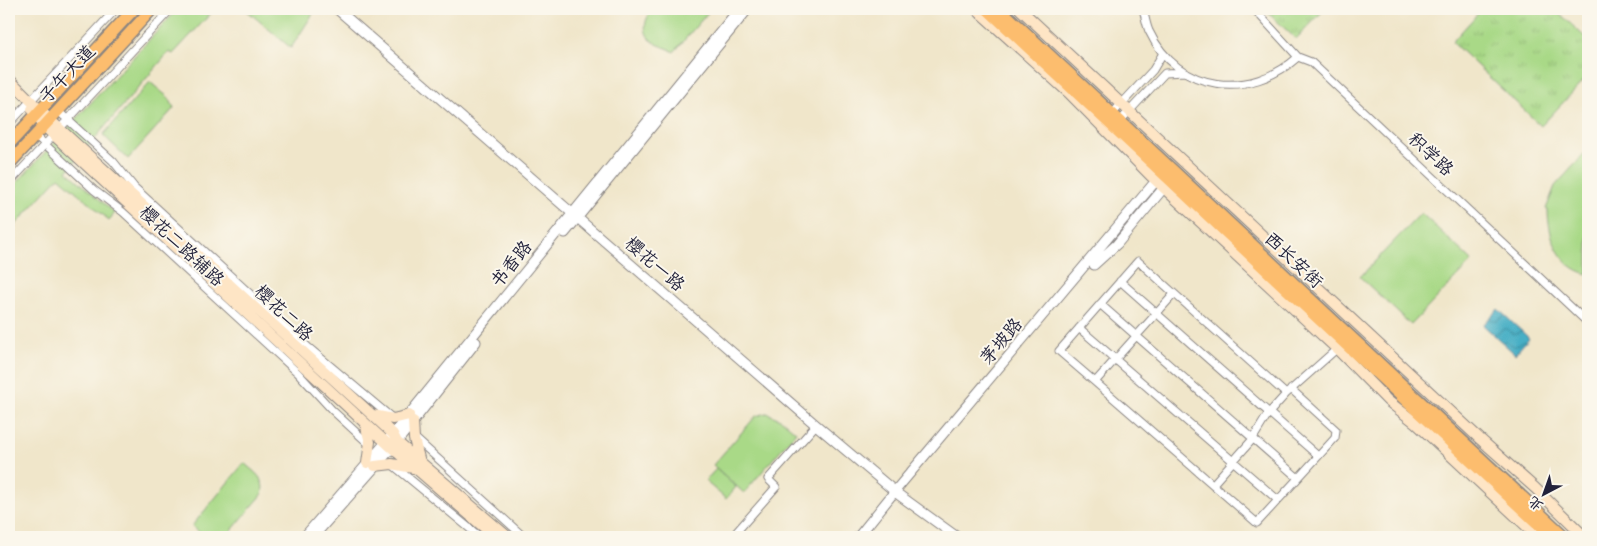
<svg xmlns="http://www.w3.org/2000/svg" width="1597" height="546" viewBox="0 0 1597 546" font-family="Sriracha,'LXGW WenKai TC',sans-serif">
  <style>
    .grass { fill: url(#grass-tufts); stroke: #667e61 }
    .green { fill: #a9d987; stroke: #667e61 }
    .water { fill: url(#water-waves); stroke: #346880 }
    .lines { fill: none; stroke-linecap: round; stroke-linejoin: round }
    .minor-casing { stroke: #898482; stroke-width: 9 }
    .tertiary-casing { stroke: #898482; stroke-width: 11 }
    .secondary-casing { stroke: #898482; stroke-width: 12 }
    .primary-casing { stroke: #898482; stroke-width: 14 }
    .minor { stroke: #fff; stroke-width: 7 }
    .tertiary { stroke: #fff; stroke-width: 9 }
    .secondary { stroke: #fee5c5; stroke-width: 10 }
    .primary { stroke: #fcbd6e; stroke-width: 11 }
    .labels { text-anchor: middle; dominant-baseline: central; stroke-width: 4; stroke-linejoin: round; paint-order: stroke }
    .street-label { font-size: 18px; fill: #22223b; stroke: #fbf7ec }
  </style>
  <defs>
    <pattern id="grass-tufts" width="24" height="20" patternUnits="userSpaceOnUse" patternTransform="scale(1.25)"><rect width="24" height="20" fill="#a9d987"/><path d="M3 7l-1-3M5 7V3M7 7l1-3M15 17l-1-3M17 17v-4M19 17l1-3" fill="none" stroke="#91ba75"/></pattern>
    <pattern id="water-waves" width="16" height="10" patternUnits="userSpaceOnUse" patternTransform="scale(1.25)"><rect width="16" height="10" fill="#46afc5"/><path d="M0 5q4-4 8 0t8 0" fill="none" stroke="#3a8ea1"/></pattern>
  </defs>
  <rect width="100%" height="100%" fill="#fbf7ec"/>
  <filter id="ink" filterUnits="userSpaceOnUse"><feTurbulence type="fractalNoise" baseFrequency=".02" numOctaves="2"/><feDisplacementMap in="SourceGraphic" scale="10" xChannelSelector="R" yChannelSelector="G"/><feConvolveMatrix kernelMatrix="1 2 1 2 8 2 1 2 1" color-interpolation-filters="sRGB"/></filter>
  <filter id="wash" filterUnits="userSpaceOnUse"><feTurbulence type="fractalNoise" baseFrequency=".0096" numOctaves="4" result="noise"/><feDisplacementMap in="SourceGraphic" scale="20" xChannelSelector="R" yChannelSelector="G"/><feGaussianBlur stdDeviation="1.12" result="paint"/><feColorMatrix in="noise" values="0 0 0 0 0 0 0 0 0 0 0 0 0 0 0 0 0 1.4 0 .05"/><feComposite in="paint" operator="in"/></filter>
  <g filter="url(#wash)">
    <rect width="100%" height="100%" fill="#f0e6ca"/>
    <!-- grass -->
    <path class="grass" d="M1264 9H1325L1296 39Z
      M1482 9H1555L1588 40V76L1541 126 1452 42Z"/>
    <!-- green -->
    <path class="green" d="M178 9H215L173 54 169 52 67 171 115 213 109 220 59 177 9 232V191Z
      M245 9H316L291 48Z
      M653 9H711L674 52C667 47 658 46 652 41 641 32 645 18 653 9Z
      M150 82 169 98 174 108 128 159 103 135Z
      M1588 150V274C1559 267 1548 236 1548 210L1546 209 1555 186Z
      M1421 213 1472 261 1411 325 1360 277Z
      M767 413 782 420 796 432 744 493 713 465 756 416Z
      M244 463C255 473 266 478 262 495L226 537H205L192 526Z
      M716 469 736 487 726 499 705 481Z"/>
    <!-- water -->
    <path class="water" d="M1498 309 1529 338 1515 354 1483 325Z"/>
  </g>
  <g filter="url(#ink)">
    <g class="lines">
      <defs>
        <path id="minor" d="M1143 9C1145 16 1146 24 1149 31 1178 93 1250 100 1298 57
          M1254 9 1298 57 1311 62 1588 323
          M57 110 113 161 134 187 309 348 392 418
          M1113 113 1153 70 1163 53
          M1121 120 1165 73 1185 72
          M9 124 116 9
          M35 135 94 190 123 212 298 373 332 410 370 445
          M9 183 171 9
          M1120 281 1318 456
          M1174 294 1095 382 1257 523 1335 438 1336 430 1291 389
          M1100 304 1298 478
          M1079 328 1278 500
          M1095 382 1059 351 1138 261 1286 394
          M414 437 524 537
          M394 466 480 537
          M1213 484 1252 440 1268 414 1286 394 1340 346
          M732 537 776 487 768 479 816 425"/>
        <path id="tertiary" d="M337 9 816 425 899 495 957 537
          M565 233 748 9
          M1094 265 1117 244 1167 184
          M304 537 393 434 739 9
          M313 537 397 442 476 342
          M858 537 895 491 1160 176"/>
        <path id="secondary" d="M976 9 1069 93 1150 175 1337 349 1388 401 1416 423 1538 537
          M1020 9 1480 439 1535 488 1585 537
          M9 79 49 119 393 434 397 442 508 537
          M32 109 44 126 391 447 495 537
          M373 415 393 419 409 415
          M413 421 414 439 420 462
          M365 424 370 442 367 463
          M375 466 392 464 413 468"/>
        <path id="primary" d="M987 9 1552 537
          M1000 9 1565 537
          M9 144 134 9
          M9 164 152 9"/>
      </defs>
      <!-- minor casing -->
      <use href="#minor" class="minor-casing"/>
      <!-- tertiary casing -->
      <use href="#tertiary" class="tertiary-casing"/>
      <!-- secondary casing -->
      <use href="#secondary" class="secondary-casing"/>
      <!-- primary casing -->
      <use href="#primary" class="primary-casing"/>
      <!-- minor -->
      <use href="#minor" class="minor"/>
      <!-- tertiary -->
      <use href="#tertiary" class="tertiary"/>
      <!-- secondary -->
      <use href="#secondary" class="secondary"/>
      <!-- primary -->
      <use href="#primary" class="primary"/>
    </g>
  </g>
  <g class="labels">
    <!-- street labels -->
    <g class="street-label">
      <text transform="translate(67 74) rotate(-47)">子午大道</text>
      <text transform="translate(1431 154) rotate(43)">积学路</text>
      <text transform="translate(182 246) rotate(43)">樱花二路辅路</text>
      <text transform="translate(1294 260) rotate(43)">西长安街</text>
      <text transform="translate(511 264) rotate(-51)">书香路</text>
      <text transform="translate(655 264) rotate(41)">樱花一路</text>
      <text transform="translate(284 313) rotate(43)">樱花二路</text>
      <text transform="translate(1001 341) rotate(-50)">茅坡路</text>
    </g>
  </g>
  <!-- margin -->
  <rect width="1597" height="546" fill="none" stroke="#fbf7ec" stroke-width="30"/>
  <!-- north arrow -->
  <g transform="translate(1544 494) rotate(221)" stroke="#fbf7ec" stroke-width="4" paint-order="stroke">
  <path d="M0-4L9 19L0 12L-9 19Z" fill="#22223b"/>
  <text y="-8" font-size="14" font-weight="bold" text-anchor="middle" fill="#22223b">北</text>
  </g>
</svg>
